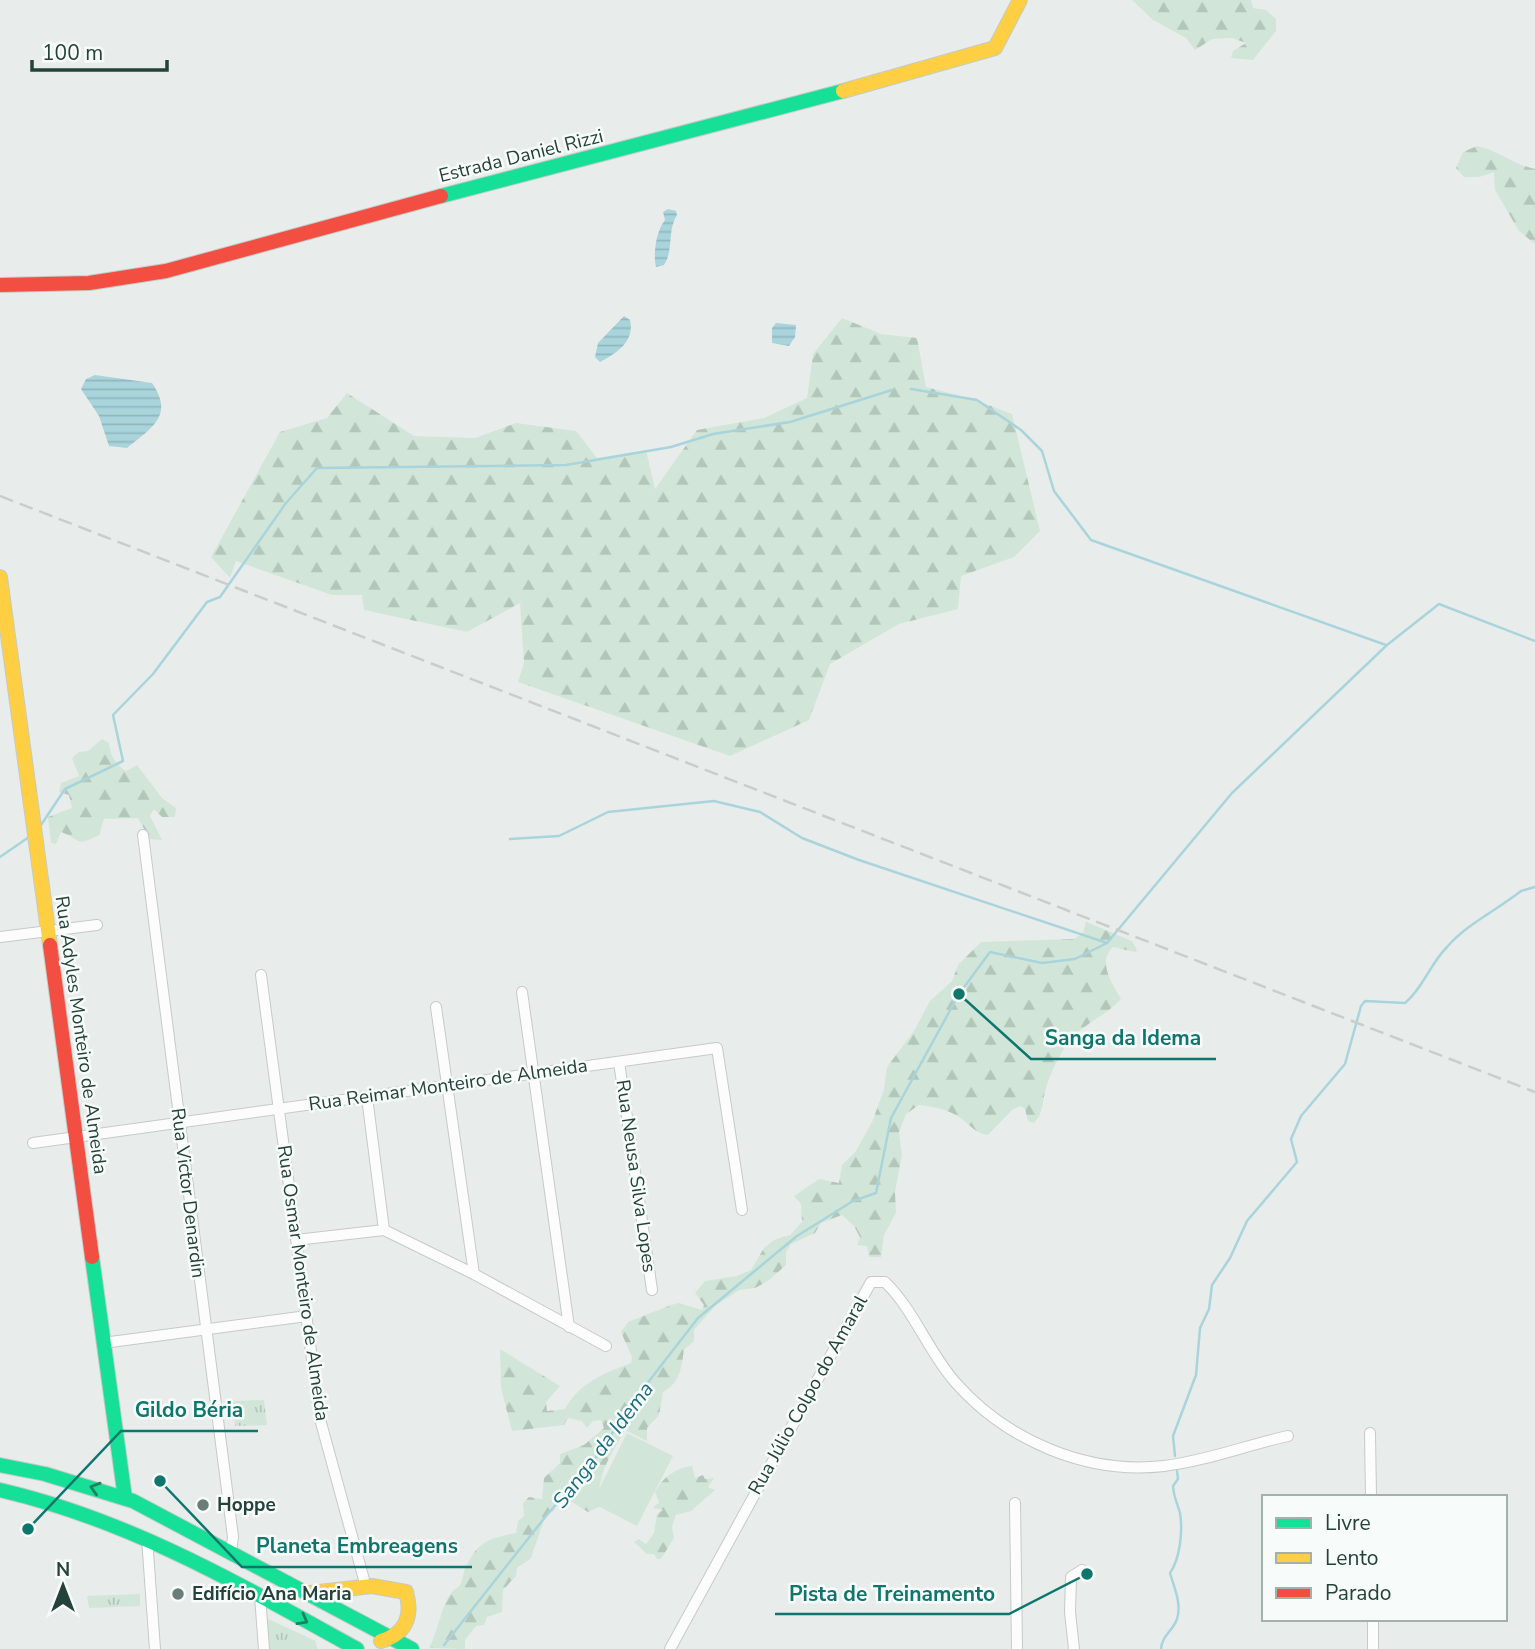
<svg xmlns="http://www.w3.org/2000/svg" width="1535" height="1649" viewBox="0 0 1535 1649" font-family="'Nunito Sans',sans-serif">
  <style>
    .grass { fill: url(#grass-tufts) }
    .forest { fill: url(#forest-firs) }
    .garden { fill: #d1e6d8 }
    .water { fill: url(#water-rules) }
    .lines { fill: none; stroke-linecap: round; stroke-linejoin: round }
    .stream { stroke: #a9d4db; stroke-width: 2.5 }
    .street-casing { stroke: #c5cac8; stroke-width: 12 }
    .fast-casing { stroke: #c3cbc8; stroke-width: 16 }
    .slow-casing { stroke: #c3cbc8; stroke-width: 16 }
    .jam-casing { stroke: #c3cbc8; stroke-width: 16 }
    .street { stroke: #fcfcfc; stroke-width: 10 }
    .fast { stroke: #16e098; stroke-width: 14 }
    .slow { stroke: #ffcf43; stroke-width: 14 }
    .jam { stroke: #f24e42; stroke-width: 14 }
    .rail { stroke: #c9cdcc; stroke-width: 2.5; stroke-dasharray: 14 7; stroke-linecap: butt }
    .oneway { stroke: #1e8160 }
    .poi-dot { fill: #697e78; stroke: #f7fbf9; stroke-width: 2.5 }
    .labels { text-anchor: middle; dominant-baseline: central; stroke-width: 5; stroke-linejoin: round; paint-order: stroke }
    .street-label { font-size: 19px; fill: #24423a; stroke: #f7fbf9 }
    .poi-label { font-size: 19px; font-weight: bold; fill: #24423a; stroke: #f7fbf9; text-anchor: start }
    .water-label { font-size: 21px; font-style: italic; fill: #1c6f80; stroke: #f7fbf9 }
    .leader { fill: none; stroke: #0f766e; stroke-width: 2.5 }
    .callout-dot { fill: #0f766e; stroke: #f7fbf9; stroke-width: 2.5 }
    .callout-label { font-size: 21px; text-anchor: middle; font-weight: bold; fill: #0f766e; stroke: #f7fbf9; stroke-width: 5; stroke-linejoin: round; paint-order: stroke }
  </style>
  <defs>
    <pattern id="grass-tufts" width="24" height="20" patternUnits="userSpaceOnUse" patternTransform="scale(1.75)"><rect width="24" height="20" fill="#d1e6d8"/><path d="M3 7l-1-3M5 7V3M7 7l1-3M15 17l-1-3M17 17v-4M19 17l1-3" fill="none" stroke="#b3c6ba"/></pattern>
    <pattern id="forest-firs" width="22" height="20" patternUnits="userSpaceOnUse" patternTransform="scale(1.75)"><rect width="22" height="20" fill="#d1e6d8"/><path d="M5 1l3.5 6h-7zM16 11l3.5 6h-7z" fill="#b3c6ba"/></pattern>
    <pattern id="water-rules" width="6" height="5" patternUnits="userSpaceOnUse" patternTransform="scale(1.75)"><rect width="6" height="5" fill="#a9d4db"/><path d="M0 2.5h6" fill="none" stroke="#91b7bd"/></pattern>
  </defs>
  <rect width="100%" height="100%" fill="#e8edeb"/>
  <!-- grass -->
  <path class="grass" d="M264 1400 267 1425 235 1426 232 1401Z
    M140 1594V1606L89 1608 87 1596Z
    M266 1618 316 1641 317 1649H269Z"/>
  <!-- forest -->
  <path class="forest" d="M1132 0H1251L1253 8 1266 10 1276 19V31L1253 60 1231 58 1233 51 1246 43 1232 38 1212 39 1195 50 1186 38 1153 20Z
    M1477 146C1498 150 1514 165 1535 169V244L1519 231 1495 190 1494 172 1479 177H1464L1456 168 1463 152Z
    M842 318 881 334 917 338 926 387 973 399 1012 414 1040 531 1014 557 961 576 958 609 899 624 830 664 809 720 730 756 518 682 524 663 520 603 467 632 364 610 362 595H332L236 561 230 578 211 557 280 432 327 418 347 393 414 436 475 438 516 423 576 431 597 458 646 450 655 489 697 430 764 418 807 398 813 354Z
    M102 739 109 743C110 756 116 764 126 771L137 765 162 798 176 808 175 817H162L154 809 150 816 162 840 150 839 138 818 104 819 99 835C75 848 81 839 61 832L56 844 51 843 48 817 72 808 69 795 59 792 61 783 79 776 72 758 79 752 88 751Z
    M1086 922 1132 941 1137 950 1135 952 1113 947C1097 962 1112 983 1121 999 1105 1017 1081 1024 1067 1044 1059 1056 1050 1074 1046 1088 1042 1101 1044 1113 1034 1123L1028 1121 1025 1109 1020 1106 1012 1110 988 1135C976 1134 968 1123 959 1117 947 1109 933 1107 919 1105L906 1114 899 1132 902 1155 895 1192 896 1213 884 1235 881 1257H869L867 1246 857 1245 860 1237 854 1226 842 1215 821 1223 815 1233 791 1244 786 1252V1265L768 1281 755 1288 739 1290 715 1306 694 1330V1341L684 1350C681 1368 681 1382 663 1392L659 1415 647 1428V1441L625 1430C610 1456 596 1476 599 1507L588 1512 570 1501 556 1502 554 1511 546 1514 531 1558 517 1568 516 1576 503 1590 502 1612 487 1617 484 1625 476 1626 465 1640V1649L429 1648C438 1632 442 1603 452 1592 454 1589 458 1588 460 1585 463 1580 463 1573 465 1569 477 1541 489 1538 516 1533L518 1521 524 1516 523 1503 529 1497 542 1499 544 1478 560 1463V1454L584 1445 604 1428 601 1420 593 1421 587 1428 582 1421 568 1418 564 1425 512 1431 501 1388 500 1349 560 1386 546 1402 547 1411 565 1409C580 1382 603 1374 631 1363L632 1357 621 1332 628 1322 671 1305 679 1303 702 1310 704 1305 695 1293 705 1281 737 1276 751 1270 764 1248 774 1240 790 1235 802 1222 801 1204 794 1196 819 1179 839 1183 842 1165 856 1151 873 1120 884 1089 887 1067 914 1031 930 1001 952 981 958 965 981 942 1074 939 1083 933Z
    M692 1466 695 1478 703 1475 705 1479 714 1478 708 1487 715 1490 691 1511 676 1515 672 1527 674 1538 661 1559H657L654 1554H647L634 1542 639 1539 646 1544 654 1533 657 1514 663 1510 653 1508 659 1502 655 1492C663 1477 675 1468 692 1466Z"/>
  <!-- garden -->
  <path class="garden" d="M627 1433 673 1456 637 1526 592 1503Z"/>
  <!-- water -->
  <path class="water" d="M668 209 676 211 677 215C667 230 674 250 664 265L656 267C653 254 656 231 665 220L663 212Z
    M624 316 630 320C635 341 617 353 600 362L595 357 598 343Z
    M776 323 796 325 795 337 789 346 772 343V328Z
    M95 375 152 383C174 415 153 427 127 448L109 446 99 416 81 389 86 379Z"/>
  <g class="lines">
    <!-- stream -->
    <path class="stream" d="M911 389 977 400 1021 430 1042 451 1054 491 1091 540 1386 645
      M41 825 65 789 123 761 113 715 153 674 207 602 220 597 286 503 317 468 566 465 671 447 713 434 790 422 892 390
      M510 839 559 836 608 812 714 801 760 812 802 838 859 860 1107 943
      M0 857 29 837
      M1175 1456 1173 1436 1196 1375 1200 1328 1209 1309 1212 1285 1230 1258 1247 1221 1297 1162 1291 1139 1301 1116 1345 1064 1361 1006 1365 1001 1405 1003C1423 988 1430 964 1447 947 1467 924 1497 910 1521 891L1535 887
      M444 1645 546 1516 592 1463 639 1394 698 1318 797 1236 853 1201 876 1193 891 1118 959 994 990 952 1042 963 1075 959 1107 943 1232 793 1387 645 1439 604 1535 641
      M1161 1649C1162 1635 1173 1631 1177 1619 1182 1604 1174 1587 1170 1573 1180 1559 1183 1531 1180 1513 1178 1505 1174 1499 1173 1486L1178 1479 1177 1471"/>
    <defs>
      <path id="street" d="M143 835 233 1537 231 1551
        M0 937 97 925
        M261 975 320 1419 366 1587
        M522 992 569 1327
        M436 1007 474 1274
        M619 1062 652 1290
        M367 1097 384 1230
        M33 1143 717 1048 742 1210
        M296 1240 384 1230 474 1274 606 1346
        M103 1343 307 1316
        M1370 1433 1371 1497
        M1015 1503 1017 1649
        M147 1538 155 1649
        M260 1596 264 1649
        M1373 1619V1649
        M670 1649 871 1282H885C914 1310 928 1351 955 1382 1006 1440 1086 1475 1164 1466 1206 1461 1247 1445 1288 1436
        M1074 1649 1070 1612 1071 1577 1082 1570"/>
      <path id="fast" d="M441 196 843 91
        M92 1257 125 1498
        M0 1465 45 1474 133 1501 412 1649
        M0 1490C130 1520 241 1585 357 1649"/>
      <path id="slow" d="M843 91 995 48 1020 0
        M0 577 50 945
        M310 1593 372 1586 406 1592C413 1616 406 1634 381 1641"/>
      <path id="jam" d="M0 285 89 283 166 271 441 196
        M50 945 92 1257"/>
    </defs>
    <!-- street casing -->
    <use href="#street" class="street-casing"/>
    <!-- fast casing -->
    <use href="#fast" class="fast-casing"/>
    <!-- slow casing -->
    <use href="#slow" class="slow-casing"/>
    <!-- jam casing -->
    <use href="#jam" class="jam-casing"/>
    <!-- street -->
    <use href="#street" class="street"/>
    <!-- fast -->
    <use href="#fast" class="fast"/>
    <!-- slow -->
    <use href="#slow" class="slow"/>
    <!-- jam -->
    <use href="#jam" class="jam"/>
    <!-- rail -->
    <path class="rail" d="M0 496 1535 1092"/>
  </g>
  <!-- one-way arrows -->
  <defs><path id="oneway-chevron" d="M-2-3.5L2.5 0L-2 3.5" fill="none" stroke-width="1.6" stroke-linecap="round" stroke-linejoin="round" transform="scale(1.75)"/></defs>
  <g class="oneway">
    <use href="#oneway-chevron" transform="translate(95 1488) rotate(-163)"/>
    <use href="#oneway-chevron" transform="translate(303 1620) rotate(29)"/>
  </g>
  <!-- markers -->
  <g class="poi-dot">
    <circle cx="203" cy="1505" r="7"/>
    <circle cx="178" cy="1594" r="7"/>
  </g>
  <g class="labels">
    <!-- street labels -->
    <g class="street-label">
      <text transform="translate(521 156) rotate(-14)">Estrada Daniel Rizzi</text>
      <text transform="translate(81 1035) rotate(82)">Rua Adyles Monteiro de Almeida</text>
      <text transform="translate(448 1085) rotate(-8)">Rua Reimar Monteiro de Almeida</text>
      <text transform="translate(636 1176) rotate(82)">Rua Neusa Silva Lopes</text>
      <text transform="translate(188 1193) rotate(83)">Rua Victor Denardin</text>
      <text transform="translate(303 1283) rotate(82)">Rua Osmar Monteiro de Almeida</text>
      <text transform="translate(808 1395) rotate(-61)">Rua Júlio Colpo do Amaral</text>
    </g>
    <!-- poi labels -->
    <g class="poi-label">
      <text x="217" y="1505">Hoppe</text>
      <text x="192" y="1594">Edifício Ana Maria</text>
    </g>
    <!-- water labels -->
    <g class="water-label">
      <text transform="translate(603 1445) rotate(-53)">Sanga da Idema</text>
    </g>
  </g>
  <!-- callouts -->
  <path class="leader" d="M959 994L1031 1059H1216M28 1529L121 1431H258M160 1481L242 1567H472M1087 1574L1009 1614H775"/>
  <g class="callout-dot">
    <circle cx="959" cy="994" r="7"/>
    <circle cx="28" cy="1529" r="7"/>
    <circle cx="160" cy="1481" r="7"/>
    <circle cx="1087" cy="1574" r="7"/>
  </g>
  <g class="callout-label">
    <text x="1123" y="1045">Sanga da Idema</text>
    <text x="189" y="1417">Gildo Béria</text>
    <text x="357" y="1553">Planeta Embreagens</text>
    <text x="892" y="1601">Pista de Treinamento</text>
  </g>
  <!-- legend -->
  <rect x="1262" y="1495" width="245" height="126" fill="#f7fbf9" stroke="#a3b1ad" stroke-width="2"/>
  <rect x="1276" y="1518" width="35" height="10" fill="#16e098" stroke="#a3b1ad" stroke-width="2"/>
  <text x="1325" y="1530" font-size="21" fill="#24423a">Livre</text>
  <rect x="1276" y="1553" width="35" height="10" fill="#ffcf43" stroke="#a3b1ad" stroke-width="2"/>
  <text x="1325" y="1565" font-size="21" fill="#24423a">Lento</text>
  <rect x="1276" y="1588" width="35" height="10" fill="#f24e42" stroke="#a3b1ad" stroke-width="2"/>
  <text x="1325" y="1600" font-size="21" fill="#24423a">Parado</text>
  <!-- north arrow -->
  <g transform="translate(63 1586)" stroke="#f7fbf9" stroke-width="5" paint-order="stroke">
  <path d="M0-5L12 26L0 18L-12 26Z" fill="#24423a"/>
  <text y="-10" font-size="19" font-weight="bold" text-anchor="middle" fill="#24423a">N</text>
  </g>
  <!-- scale -->
  <path d="M32 60v10h135v-10" fill="none" stroke="#24423a" stroke-width="3.5"/>
  <text x="42" y="60" font-size="21" fill="#24423a" stroke="#f7fbf9" stroke-width="5" paint-order="stroke">100 m</text>
</svg>
